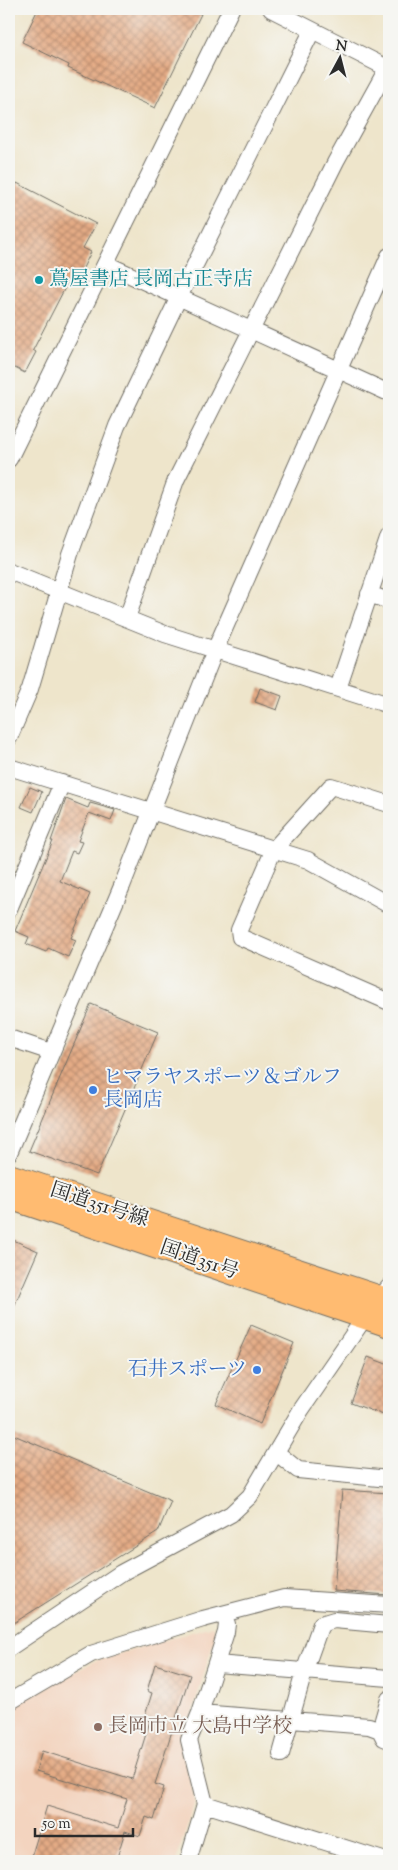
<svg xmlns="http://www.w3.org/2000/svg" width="398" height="1870" viewBox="0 0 398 1870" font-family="'Sorts Mill Goudy','Noto Serif JP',serif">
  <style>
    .built { fill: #f3d4bf }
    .building { fill: url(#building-cross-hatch) }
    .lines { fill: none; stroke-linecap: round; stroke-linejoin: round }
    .minor-casing { stroke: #6f6c63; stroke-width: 18 }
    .highway-casing { stroke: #6f6c63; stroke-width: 26 }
    .minor { stroke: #fff; stroke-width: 16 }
    .highway { stroke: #ffbb71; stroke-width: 24 }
    .culture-dot { fill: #0f9aa8; stroke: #f6f6f2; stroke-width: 2 }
    .shop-dot { fill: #3f7fe0; stroke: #f6f6f2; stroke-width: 2 }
    .education-dot { fill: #8d6e63; stroke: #f6f6f2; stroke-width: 2 }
    .labels { text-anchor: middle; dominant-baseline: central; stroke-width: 4; stroke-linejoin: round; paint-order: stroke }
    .culture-label { font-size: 20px; fill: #0d838f; stroke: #f6f6f2; text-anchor: start }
    .shop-label { font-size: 20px; fill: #366cbe; stroke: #f6f6f2; text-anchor: start }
    .street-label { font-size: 20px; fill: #2b2b2b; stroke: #f6f6f2 }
    .education-label { font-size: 20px; fill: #785e54; stroke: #f6f6f2; text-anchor: start }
  </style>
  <defs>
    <pattern id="building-cross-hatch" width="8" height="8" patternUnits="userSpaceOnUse" patternTransform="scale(1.25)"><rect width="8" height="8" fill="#e4ab85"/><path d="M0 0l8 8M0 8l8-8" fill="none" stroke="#b98b6d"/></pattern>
  </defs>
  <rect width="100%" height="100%" fill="#f6f6f2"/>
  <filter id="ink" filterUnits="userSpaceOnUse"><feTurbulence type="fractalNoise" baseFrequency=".02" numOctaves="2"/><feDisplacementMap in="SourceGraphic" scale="10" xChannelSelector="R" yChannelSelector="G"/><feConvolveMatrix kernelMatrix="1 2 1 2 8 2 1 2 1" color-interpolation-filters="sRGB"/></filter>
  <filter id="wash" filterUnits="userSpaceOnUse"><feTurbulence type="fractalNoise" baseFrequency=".0096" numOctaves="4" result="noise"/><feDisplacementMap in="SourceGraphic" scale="20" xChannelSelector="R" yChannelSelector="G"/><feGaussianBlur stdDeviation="1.12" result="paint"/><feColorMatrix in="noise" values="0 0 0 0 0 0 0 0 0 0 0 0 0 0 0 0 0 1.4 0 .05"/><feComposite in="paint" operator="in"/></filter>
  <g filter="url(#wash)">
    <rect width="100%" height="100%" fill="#eee5cb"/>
    <!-- built -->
    <path class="built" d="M212 1626 216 1633 182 1747 195 1801 176 1861H9V1708L95 1661Z"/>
    <g id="blocks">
      <!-- building -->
      <path class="building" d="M38 9H189L201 14 155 108 68 68 69 65 22 42Z
        M17 183 96 224 83 248 91 252 76 282 70 278 33 350 36 352 25 373 9 365V199Z
        M260 688 282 696 277 710 255 702Z
        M30 787 42 792 33 812 21 807Z
        M66 799 88 808 90 803 115 810 111 821 89 813 78 841 82 842 77 853 72 851 60 881 90 894 71 938 76 940 68 957 48 948 46 952 26 944 29 937 15 931 53 841H51Z
        M91 1004 158 1032 97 1175 29 1151Z
        M9 1238 38 1251 9 1318Z
        M251 1325 294 1343 260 1424 216 1404Z
        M368 1357 389 1365V1407L386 1416 351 1403Z
        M9 1433 171 1501 158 1532 9 1626Z
        M342 1490 389 1493V1595L334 1591Z
        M155 1664 190 1675 155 1784 164 1787 154 1820 146 1817 140 1836 125 1831 116 1861H30L47 1806 118 1828 127 1799 36 1771 42 1751 132 1779 150 1721 144 1719 152 1693 147 1691Z"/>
    </g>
  </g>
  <g filter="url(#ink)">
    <use href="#blocks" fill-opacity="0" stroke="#6f6c63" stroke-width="1"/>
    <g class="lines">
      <defs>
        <path id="minor" d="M271 9 389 69
          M106 264 389 393
          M9 459 231 9
          M9 571 165 634 389 705
          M369 594 389 601
          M127 618 176 480 336 161 389 65
          M338 688 389 536
          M9 738 30 689 70 554 117 426 178 299 312 31
          M9 767 308 860 389 905
          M389 804 331 786 274 849 239 930 240 937 389 1002
          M9 909 62 783
          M9 1038 51 1052
          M9 1153 122 886 215 650 389 256
          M277 1453 298 1470 389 1479
          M9 1648 121 1573 231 1514 250 1496 301 1410 365 1317 389 1287
          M217 1664 389 1678
          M389 1699 380 1730 384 1738 389 1740
          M9 1702 91 1654 203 1619 284 1598 389 1605
          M200 1713 369 1726 380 1730
          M281 1754 304 1672 321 1624 334 1620 389 1625
          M205 1804 386 1861
          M188 1861 205 1804 189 1740 200 1713 226 1632 227 1624 224 1615"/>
        <path id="highway" d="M9 1176 389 1301
          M9 1197 389 1325"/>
      </defs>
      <!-- minor casing -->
      <use href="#minor" class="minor-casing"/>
      <!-- highway casing -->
      <use href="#highway" class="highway-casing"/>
      <!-- minor -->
      <use href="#minor" class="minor"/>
      <!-- highway -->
      <use href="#highway" class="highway"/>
    </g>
  </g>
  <!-- markers -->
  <circle class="culture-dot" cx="39" cy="280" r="5"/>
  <g class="shop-dot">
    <circle cx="93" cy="1090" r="5"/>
    <circle cx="257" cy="1370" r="5"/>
  </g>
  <circle class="education-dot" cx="98" cy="1727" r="5"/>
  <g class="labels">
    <!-- culture labels -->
    <g class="culture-label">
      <text x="49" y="280">蔦屋書店 長岡古正寺店</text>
    </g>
    <!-- shop labels -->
    <g class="shop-label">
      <text x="103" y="1078">ヒマラヤスポーツ＆ゴルフ<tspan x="103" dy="23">長岡店</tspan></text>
      <text x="247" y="1370" text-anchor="end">石井スポーツ</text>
    </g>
    <!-- street labels -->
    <g class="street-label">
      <text transform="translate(99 1206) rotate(18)">国道351号線</text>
      <text transform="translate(199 1261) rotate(19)">国道351号</text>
    </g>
    <!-- education labels -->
    <g class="education-label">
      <text x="108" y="1727">長岡市立 大島中学校</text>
    </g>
  </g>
  <!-- margin -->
  <rect width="398" height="1870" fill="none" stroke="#f6f6f2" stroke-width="30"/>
  <!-- north arrow -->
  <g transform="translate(340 58) rotate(7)" stroke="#f6f6f2" stroke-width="4" paint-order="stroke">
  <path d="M0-4L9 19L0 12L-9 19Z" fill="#2b2b2b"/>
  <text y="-8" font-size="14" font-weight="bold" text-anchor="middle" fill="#2b2b2b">N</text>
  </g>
  <!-- scale -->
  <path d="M35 1828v8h98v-8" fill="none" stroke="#2b2b2b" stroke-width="2.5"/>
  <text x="42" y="1828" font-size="15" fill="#2b2b2b" stroke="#f6f6f2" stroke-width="4" paint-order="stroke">50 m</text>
</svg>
